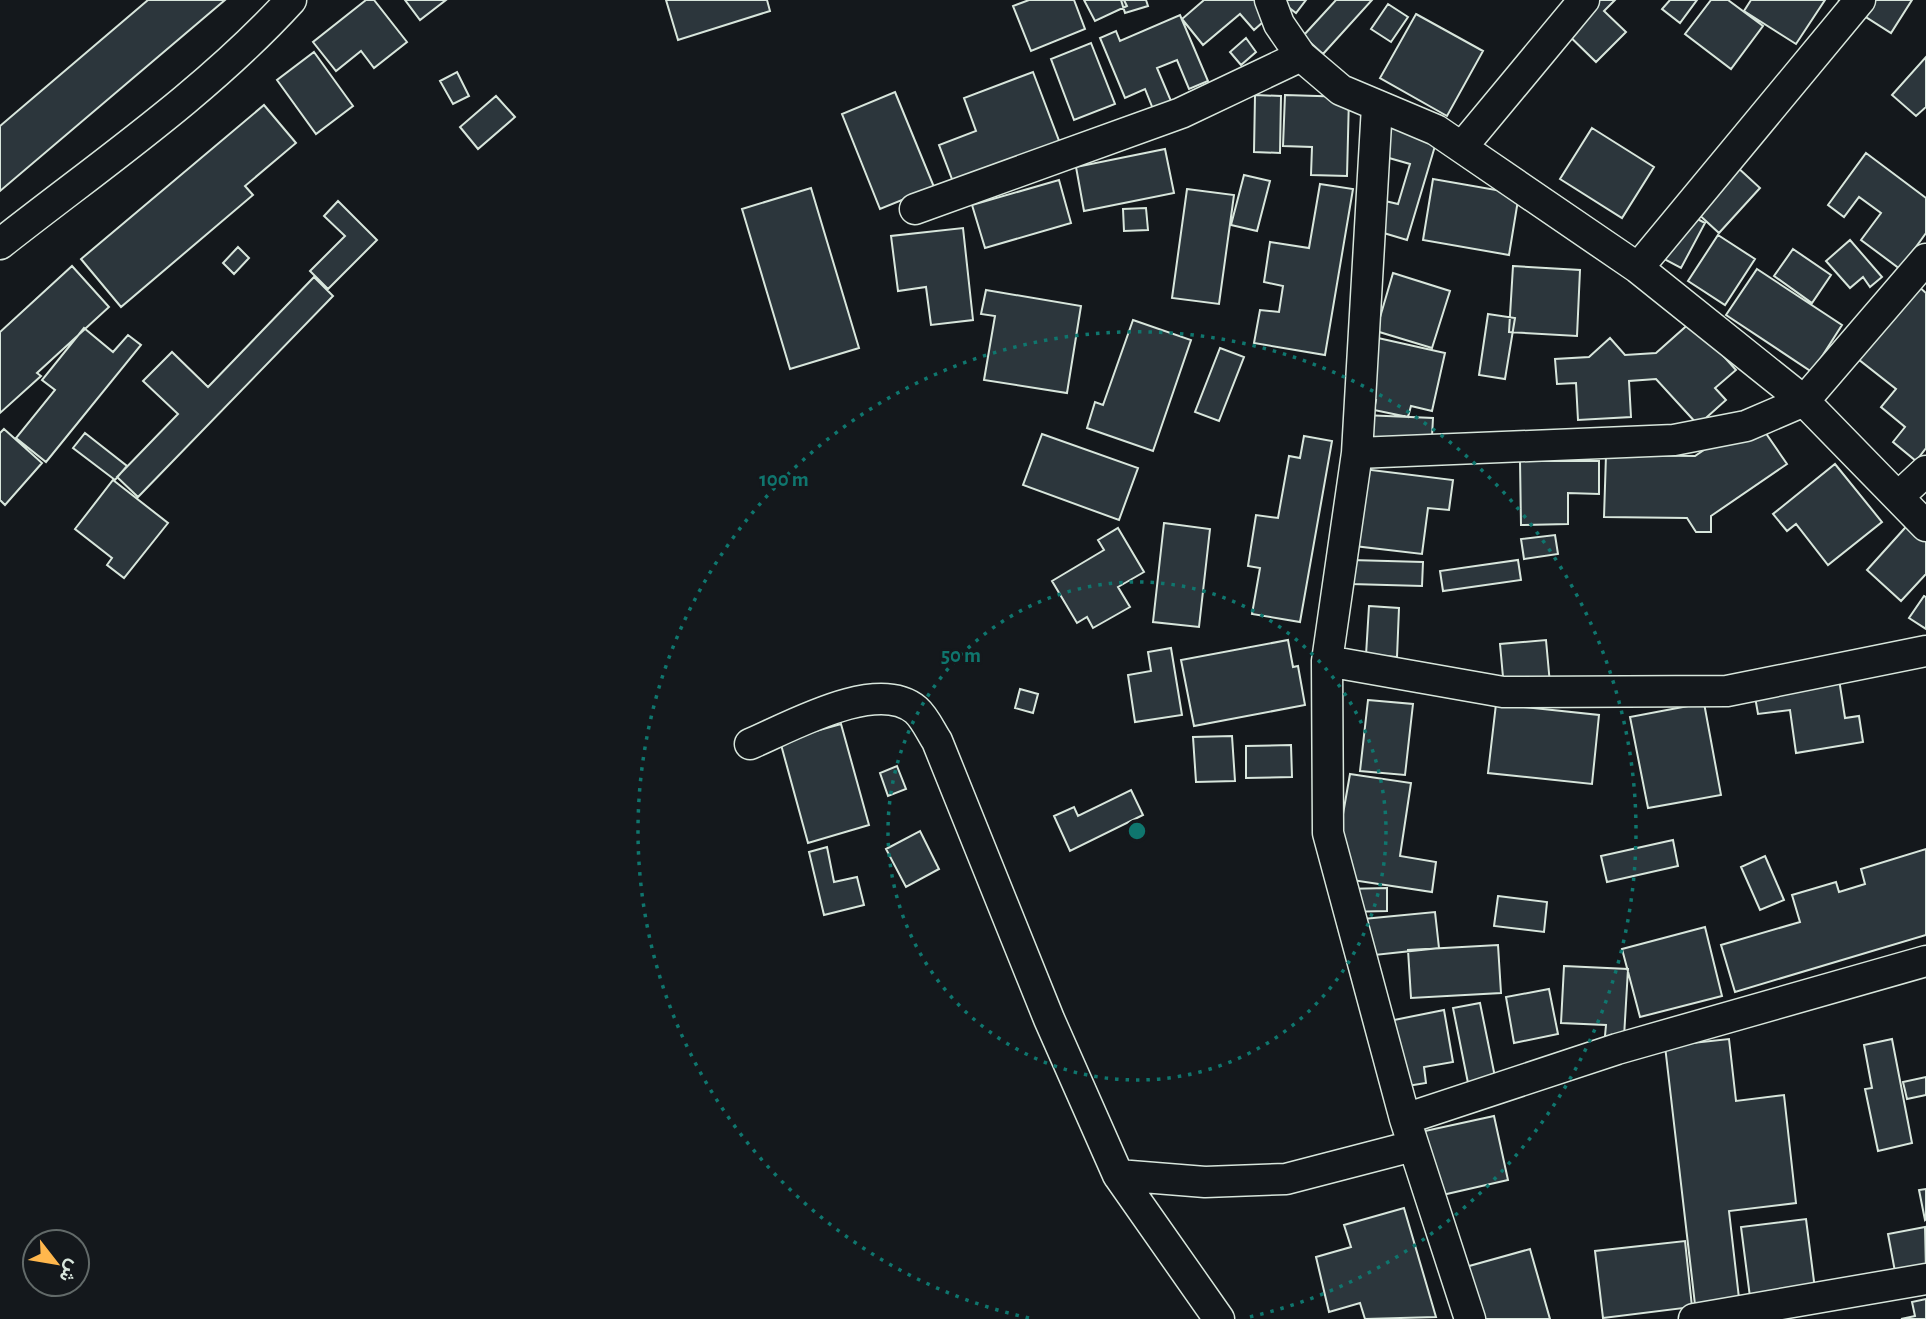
<svg xmlns="http://www.w3.org/2000/svg" width="1926" height="1319" viewBox="0 0 1926 1319" font-family="'Alegreya Sans',Vazirmatn,sans-serif">
  <style>
    .building { fill: #2c363c; stroke: #d8e6dc; stroke-width: 2 }
    .lines { fill: none; stroke-linecap: round; stroke-linejoin: round }
    .minor-casing { stroke: #d8e6dc; stroke-width: 33 }
    .minor { stroke: #14181c; stroke-width: 30 }
    .ring { fill: none; stroke: #0f766e; stroke-width: 3.5; stroke-dasharray: 3.5 7 }
    .centre { fill: #0f766e; stroke: #14181c; stroke-width: 3.5 }
    .ring-label { font-size: 21px; text-anchor: middle; font-weight: bold; fill: #0f766e; stroke: #14181c; stroke-width: 5; stroke-linejoin: round; paint-order: stroke }
  </style>
  <rect width="100%" height="100%" fill="#14181c"/>
  <!-- building -->
  <path class="building" d="M148 0H225L0 191V126Z
    M366 0H374L407 42 374 68 361 51 336 71 313 42Z
    M405 0H446L420 20Z
    M666 0H767L770 11 678 40Z
    M1029 0H1074L1085 29 1031 51 1013 6Z
    M1084 0H1124L1127 6 1095 21Z
    M1121 0H1146L1148 6 1125 13Z
    M1204 0H1260L1272 14 1254 30 1240 14 1203 45 1182 19Z
    M1279 0H1306L1296 13Z
    M1336 0H1372L1323 54 1303 36Z
    M1580 0H1615L1604 11 1626 32 1596 62 1557 24Z
    M1670 0H1697L1680 23 1662 9Z
    M1711 0H1728L1763 26 1731 69 1685 34Z
    M1751 0H1825L1796 44 1744 11Z
    M1839 0H1912L1891 33Z
    M1388 4 1408 17 1391 42 1371 29Z
    M1416 14 1483 51 1447 116 1380 78Z
    M1180 15 1208 81 1189 89 1177 60 1157 68 1171 101 1153 109 1145 89 1125 98 1100 38 1116 31 1120 41Z
    M1246 38 1256 52 1241 65 1230 52Z
    M1091 43 1115 104 1074 120 1051 59Z
    M314 52 353 106 316 134 277 80Z
    M1926 57V107L1916 116 1892 95Z
    M457 72 469 96 453 104 440 81Z
    M1033 72 1061 146 955 187 939 145 976 131 964 98Z
    M895 92 934 187 880 209 842 114Z
    M1255 95 1281 96 1280 153 1254 152Z
    M1285 95 1349 97 1347 176 1311 175 1312 147 1283 146Z
    M496 96 515 117 478 149 460 127Z
    M264 105 296 143 245 186 253 195 121 307 81 259Z
    M1385 121 1438 136 1407 240 1377 231 1385 201 1398 204 1410 164 1375 154Z
    M1592 128 1654 167 1622 218 1560 179Z
    M1165 149 1174 193 1084 211 1076 167Z
    M1866 153 1926 198V233L1900 269 1861 240 1881 213 1859 197 1844 217 1828 205Z
    M1736 166 1760 188 1719 233 1695 211Z
    M1244 175 1270 181 1257 231 1231 225Z
    M1433 179 1519 194 1509 255 1423 240Z
    M1059 180 1071 223 985 248 972 205Z
    M1320 184 1353 189 1325 355 1254 343 1260 310 1279 312 1283 286 1264 282 1270 242 1309 248Z
    M811 188 859 348 790 369 742 209Z
    M1187 189 1234 195 1219 304 1172 298Z
    M338 201 377 240 328 289 310 271 345 236 324 216Z
    M1675 207 1705 223 1681 268 1651 252Z
    M1146 208 1148 230 1124 231 1123 209Z
    M963 228 973 320 931 325 926 287 898 291 891 236Z
    M1718 235 1755 259 1725 305 1688 281Z
    M1850 240 1882 277 1870 287 1863 277 1850 288 1826 261Z
    M238 247 249 258 234 274 223 263Z
    M1793 249 1831 275 1812 303 1774 276Z
    M72 266 109 307 37 373 41 376 0 413V332Z
    M1513 266 1580 270 1577 336 1509 332Z
    M1757 269 1842 325 1812 372 1726 315Z
    M1393 273 1450 291 1432 348 1376 331Z
    M314 277 333 296 138 497 117 477 178 414 143 381 172 352 208 387Z
    M1917 285 1926 293V448L1916 461 1893 442 1905 427 1881 407 1896 389 1858 359Z
    M986 290 1081 306 1067 393 984 380 995 316 981 314Z
    M1488 314 1515 318 1505 379 1479 375Z
    M1133 320 1191 340 1153 451 1087 428 1095 402 1103 405Z
    M1692 321 1736 370 1715 388 1726 400 1698 425 1656 379 1629 381 1631 417 1578 420 1576 383 1557 384 1555 359 1589 357 1610 338 1625 355 1656 353Z
    M84 328 113 352 128 335 141 345 46 462 16 438 55 390 42 380Z
    M1378 338 1445 353 1432 411 1411 406 1408 417 1374 410 1376 400 1365 397Z
    M1220 348 1244 357 1219 421 1195 412Z
    M1363 415 1433 418 1431 455 1362 452Z
    M1754 416 1787 464 1711 516V532H1696L1687 518 1604 517 1606 455 1695 456Z
    M4 429 42 463 5 505 0 500V433Z
    M85 433 127 466 115 480 73 448Z
    M1042 434 1138 468 1119 520 1023 485Z
    M1304 436 1332 441 1300 622 1252 614 1260 568 1248 566 1256 515 1278 518 1289 456 1300 458Z
    M1520 461H1599V494L1568 493V524L1521 525Z
    M1835 464 1882 522 1828 565 1796 524 1787 531 1773 514Z
    M1355 468 1453 480 1449 510 1428 508 1422 554 1346 545Z
    M113 480 168 523 124 578 107 565 112 558 75 529Z
    M1913 519 1926 530V574L1901 601 1867 570Z
    M1164 523 1210 529 1199 627 1153 622Z
    M1118 528 1144 572 1118 587 1130 607 1093 628 1087 617 1077 623 1052 581 1104 550 1098 540Z
    M1555 535 1558 554 1524 559 1521 539Z
    M1351 560 1423 562 1422 586 1351 584Z
    M1518 560 1521 580 1443 591 1440 571Z
    M1924 596 1926 597V629L1909 618Z
    M1369 606 1399 608 1397 657 1366 655Z
    M1288 640 1293 667 1298 666 1305 705 1194 726 1181 660Z
    M1546 640 1550 684 1504 688 1500 644Z
    M1171 648 1182 715 1135 722 1128 675 1151 671 1148 652Z
    M1839 679 1845 718 1859 716 1863 742 1796 753 1790 710 1758 714 1754 691Z
    M1020 689 1038 694 1033 713 1015 708Z
    M1368 700 1413 704 1405 775 1360 771Z
    M1704 703 1721 795 1648 808 1630 717Z
    M1496 704 1599 715 1592 784 1488 773Z
    M841 724 869 825 808 843 780 741Z
    M1232 736 1235 781 1196 782 1193 737Z
    M1291 745 1292 777 1246 778V746Z
    M897 766 906 789 888 796 880 773Z
    M1350 774 1411 783 1400 856 1436 862 1432 892 1332 877Z
    M1131 790 1143 815 1070 851 1054 816 1074 807 1078 816Z
    M920 831 939 869 906 887 886 849Z
    M1673 840 1678 866 1607 882 1601 856Z
    M827 847 834 882 857 877 864 905 824 915 809 852Z
    M1926 849V935L1735 992 1721 945 1800 922 1792 895 1836 882 1839 892 1865 884 1861 869Z
    M1765 856 1784 900 1760 910 1741 867Z
    M1387 888V911L1344 912V889Z
    M1498 896 1547 902 1544 932 1494 926Z
    M1435 912 1439 948 1356 957 1353 920Z
    M1705 927 1722 996 1640 1017 1622 949Z
    M1498 945 1501 993 1411 998 1408 950Z
    M1564 966 1628 969 1624 1037 1605 1036 1606 1025 1561 1023Z
    M1549 989 1558 1034 1514 1043 1506 997Z
    M1480 1003 1495 1077 1468 1083 1453 1008Z
    M1444 1010 1453 1062 1424 1067 1426 1083 1401 1087 1389 1021Z
    M1729 1039 1736 1101 1784 1095 1796 1203 1729 1211 1740 1307 1696 1313 1665 1046Z
    M1892 1039 1912 1143 1878 1151 1865 1089 1872 1088 1864 1045Z
    M1926 1077V1095L1907 1099 1903 1082Z
    M1494 1116 1508 1180 1438 1196 1425 1131Z
    M1926 1189V1219L1925 1220 1919 1190Z
    M1404 1208 1436 1317 1365 1319 1360 1303 1329 1312 1316 1257 1351 1247 1344 1225Z
    M1806 1219 1816 1297 1751 1305 1741 1227Z
    M1925 1227 1926 1271 1896 1277 1888 1234Z
    M1685 1241 1692 1307 1603 1318 1595 1251Z
    M1530 1249 1550 1319H1477L1462 1268Z
    M1926 1299V1319H1901L1915 1316 1912 1302Z"/>
  <g class="lines">
    <defs>
      <path id="minor" d="M1270 0 1279 24 1301 56 1341 90 1436 130 1638 268 1804 401 1926 526
        M1377 106 1357 453 1327 661 1328 833 1405 1119 1470 1319
        M1462 147 1584 0
        M915 209 1181 113 1301 56
        M0 244C99 166 206 93 291 0
        M1638 268 1860 0
        M1357 453 1674 440 1746 426 1804 401 1926 259
        M1898 497 1926 471
        M1327 661 1503 692 1727 691 1926 651
        M750 744C790 727 877 677 916 710 925 718 931 732 937 741L1049 1019 1118 1175 1205 1182 1286 1179 1413 1146
        M1405 1119 1617 1049 1926 961
        M1118 1175 1219 1319
        M1694 1319 1926 1279"/>
    </defs>
    <!-- minor casing -->
    <use href="#minor" class="minor-casing"/>
    <!-- minor -->
    <use href="#minor" class="minor"/>
  </g>
  <!-- distance rings -->
  <g class="ring">
    <circle cx="1137" cy="831" r="249"/>
    <path d="M1029 1318A499 499 0 1 1 1245 1318"/>
  </g>
  <circle cx="1137" cy="831" r="10" class="centre"/>
  <g class="ring-label">
    <text x="784" y="486">100 m</text>
    <text x="961" y="662">50 m</text>
  </g>
  <!-- north arrow -->
  <g transform="translate(56 1263) rotate(121)"><circle r="33" fill="#14181c" stroke="#626a69" stroke-width="2"/>
  <path d="M0-5L12 26L0 18L-12 26Z" fill="#ffb74d"/>
  <text y="-10" font-size="19" font-weight="bold" text-anchor="middle" fill="#d8e6dc">ش</text>
  </g>
</svg>
